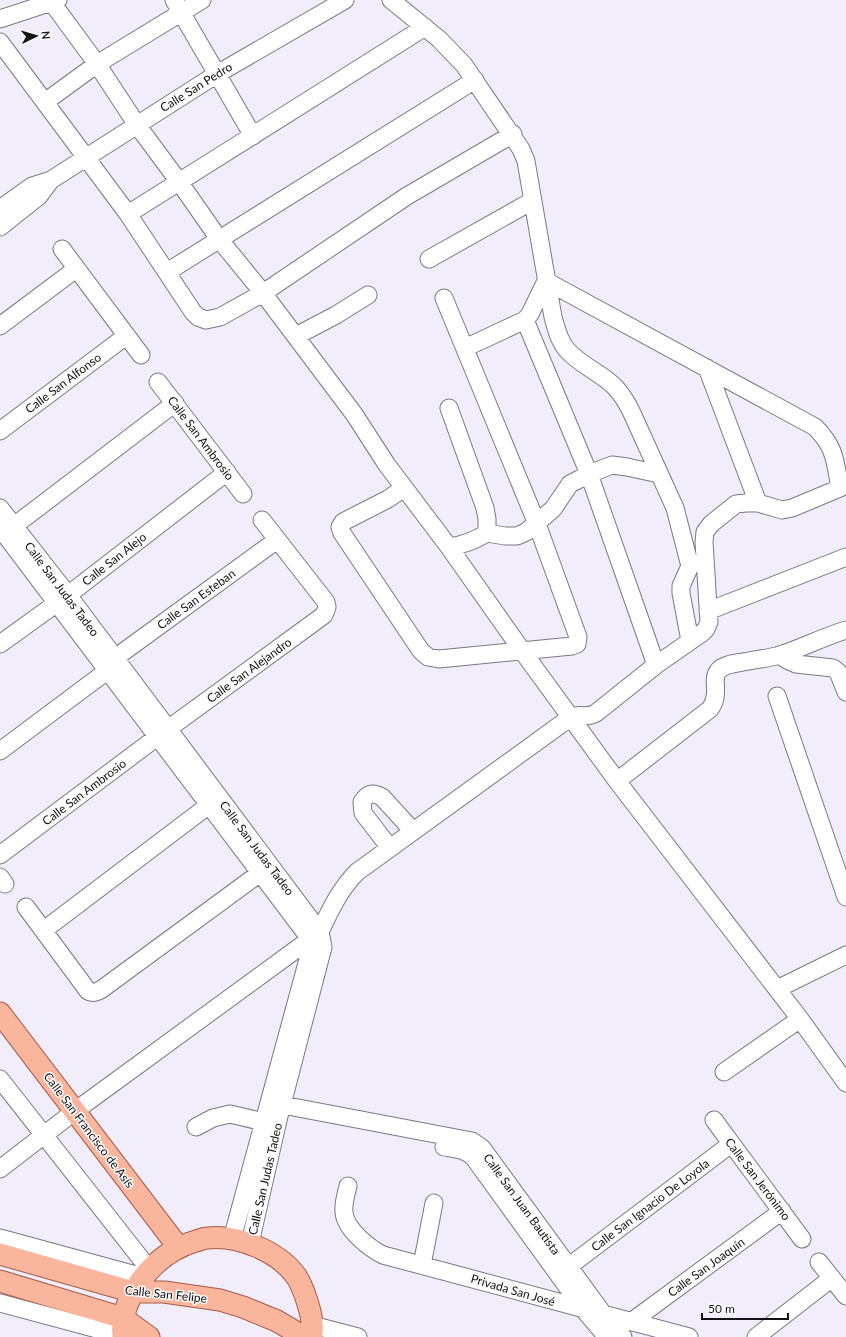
<svg xmlns="http://www.w3.org/2000/svg" width="846" height="1337" viewBox="0 0 846 1337" font-family="Lato,sans-serif">
  <style>
    .lines { fill: none; stroke-linecap: round; stroke-linejoin: round }
    .minor-casing { stroke: #7b7783; stroke-width: 19 }
    .major-casing { stroke: #a65b43; stroke-width: 23 }
    .minor { stroke: #fff; stroke-width: 17 }
    .major { stroke: #fab59d; stroke-width: 21 }
    .labels { text-anchor: middle; dominant-baseline: central; stroke-width: 3; stroke-linejoin: round; paint-order: stroke }
    .street-label { font-size: 12px; fill: #121115; stroke: #fdfdfd }
  </style>
  <rect width="100%" height="100%" fill="#f2edfb"/>
  <g class="lines">
    <defs>
      <path id="minor" d="M50 0 97 64 137 125 180 183 219 239 263 293 354 414 387 465 449 547 523 652 617 781 800 1019 846 1083
        M174 0 253 136
        M391 0 439 39 464 65 521 149 526 161 553 317C556 328 559 341 567 350 581 366 602 373 616 388 622 395 627 403 631 411L675 508 690 566 681 586V593L690 641
        M0 19 58 0
        M0 42 128 214 193 312 198 317 206 320 220 317 263 293 407 196 513 134
        M45 102 97 64 202 0
        M0 209 32 186 51 180 217 74 345 0
        M128 214 425 27
        M0 227 39 196 51 180
        M62 249 141 355
        M429 259 532 201
        M167 272 475 80
        M0 326 76 269
        M296 336 336 315 368 295
        M465 348 525 320
        M707 368 758 503
        M158 382 243 494
        M449 408 485 508 487 519V533L505 536H517L526 532 553 509 570 484 589 474 612 465 627 467 659 474
        M0 431 126 336
        M404 488 388 499 343 522 340 527 342 533 421 651 428 657 439 659 572 646 577 644 578 637 537 524 444 298
        M0 508 68 595 320 932 323 947 279 1116 250 1243
        M14 526 175 403
        M0 528 310 939V952L232 1239
        M449 547C464 545 474 541 487 533
        M708 611 846 557
        M0 644 68 595 227 472
        M779 655 789 661 796 664 833 668 838 672 846 692
        M115 658 277 540
        M777 696 846 897
        M0 751 107 671
        M617 781 710 709C721 694 711 680 718 671 724 663 740 663 749 661 759 659 770 658 780 655 802 648 823 637 846 630
        M390 848 363 813 362 802C368 793 372 792 382 797L413 831
        M0 855 157 737 324 615 327 607 326 602 262 520
        M0 877 5 884
        M26 907 88 991C93 994 97 992 102 989L260 873
        M44 930 209 805
        M777 989 846 955
        M724 1072 800 1019
        M0 1079 149 1269
        M272 1103 472 1141 482 1148 604 1315 623 1337
        M714 1120 802 1239
        M196 1127 213 1118 230 1114 264 1122
        M444 1147C456 1149 465 1149 474 1158L584 1310 607 1337
        M0 1169 75 1111 320 932C330 910 340 889 357 872L571 717C581 713 586 719 596 713L656 665 702 633 706 629 709 622 704 542 705 532 711 524 736 504 746 503H758L782 510 792 508 840 488C835 462 836 448 815 427L546 281 530 314 525 320 589 474 656 665
        M348 1186C346 1195 343 1203 344 1212 345 1229 369 1248 383 1255L689 1337
        M0 1238 143 1277
        M819 1262 846 1296
        M422 1265 434 1203
        M568 1267 731 1144
        M0 1303 123 1336
        M631 1322 782 1211
        M312 1325 358 1337
        M756 1337 832 1278"/>
      <path id="major" d="M0 1013 179 1248
        M0 1254 133 1292H164L220 1300 243 1307 277 1321 304 1337
        M0 1281 123 1318 149 1337
        M123 1337C121 1316 127 1301 139 1283 153 1263 172 1248 196 1241 200 1240 204 1238 208 1238 238 1235 278 1251 296 1276 303 1286 312 1313 312 1325 313 1329 312 1333 311 1337"/>
    </defs>
    <!-- minor casing -->
    <use href="#minor" class="minor-casing"/>
    <!-- major casing -->
    <use href="#major" class="major-casing"/>
    <!-- minor -->
    <use href="#minor" class="minor"/>
    <!-- major -->
    <use href="#major" class="major"/>
  </g>
  <g class="labels">
    <!-- street labels -->
    <g class="street-label">
      <text transform="translate(196 87) rotate(-32)">Calle San Pedro</text>
      <text transform="translate(63 383) rotate(-37)">Calle San Alfonso</text>
      <text transform="translate(201 438) rotate(53)">Calle San Ambrosio</text>
      <text transform="translate(114 559) rotate(-38)">Calle San Alejo</text>
      <text transform="translate(62 589) rotate(53)">Calle San Judas Tadeo</text>
      <text transform="translate(196 599) rotate(-36)">Calle San Esteban</text>
      <text transform="translate(249 670) rotate(-36)">Calle San Alejandro</text>
      <text transform="translate(84 792) rotate(-37)">Calle San Ambrosio</text>
      <text transform="translate(257 848) rotate(53)">Calle San Judas Tadeo</text>
      <text transform="translate(89 1130) rotate(53)">Calle San Francisco de Asís</text>
      <text transform="translate(265 1179) rotate(-77)">Calle San Judas Tadeo</text>
      <text transform="translate(758 1179) rotate(53)">Calle San Jerónimo</text>
      <text transform="translate(522 1204) rotate(54)">Calle San Juan Bautista</text>
      <text transform="translate(650 1205) rotate(-37)">Calle San Ignacio De Loyola</text>
      <text transform="translate(706 1267) rotate(-36)">Calle San Joaquín</text>
      <text transform="translate(513 1290) rotate(16)">Privada San José</text>
      <text transform="translate(166 1294) rotate(6)">Calle San Felipe</text>
    </g>
  </g>
  <!-- north arrow -->
  <g transform="translate(36 36) rotate(85)" stroke="#fdfdfd" stroke-width="3" paint-order="stroke">
  <path d="M0-3L7 15L0 10L-7 15Z" fill="#121115"/>
  <text y="-6" font-size="11" font-weight="bold" text-anchor="middle" fill="#121115">N</text>
  </g>
  <!-- scale -->
  <path d="M702 1313v6h86v-6" fill="none" stroke="#121115" stroke-width="2"/>
  <text x="708" y="1313" font-size="12" fill="#121115" stroke="#fdfdfd" stroke-width="3" paint-order="stroke">50 m</text>
</svg>
